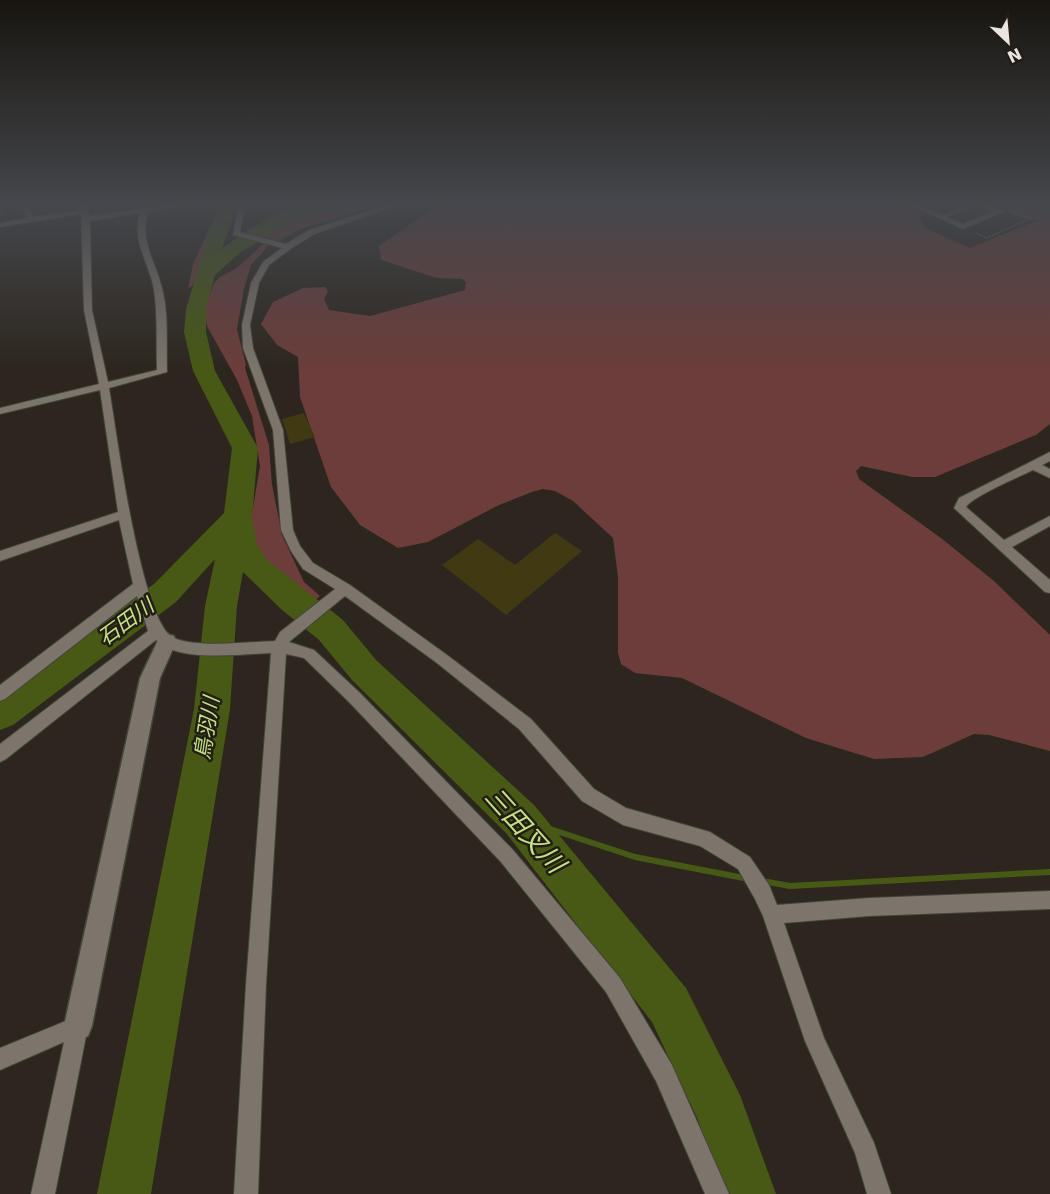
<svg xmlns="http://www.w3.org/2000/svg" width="1050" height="1194" viewBox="0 0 1050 1194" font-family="'DejaVu Sans','Noto Sans JP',sans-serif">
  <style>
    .green { fill: #6c3d3a }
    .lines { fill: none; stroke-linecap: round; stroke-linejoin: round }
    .stream { stroke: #475914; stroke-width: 6 }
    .river { fill: #475914; fill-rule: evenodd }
    .building { fill: #413912 }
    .highway-tunnel { stroke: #48433b; stroke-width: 14; stroke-dasharray: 14 7; stroke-linecap: butt }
    .lane-casing { stroke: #47423c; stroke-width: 5 }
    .street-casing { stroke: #47423c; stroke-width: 2 }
    .secondary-casing { stroke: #47423c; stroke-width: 3 }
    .path { stroke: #8b867f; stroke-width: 1.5; stroke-dasharray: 1.5 1.5; stroke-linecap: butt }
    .lane { stroke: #7c756c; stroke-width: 4 }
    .street { fill: #7c756c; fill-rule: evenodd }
    .secondary { fill: #7c756c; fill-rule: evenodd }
    .labels { text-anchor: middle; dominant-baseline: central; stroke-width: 5; stroke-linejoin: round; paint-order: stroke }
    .water-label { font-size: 21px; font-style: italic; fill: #c5e384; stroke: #221d15 }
    .near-water-label { font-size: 26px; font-style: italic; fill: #c5e384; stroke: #221d15 }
  </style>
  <rect width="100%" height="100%" fill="#2c261e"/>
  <!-- green -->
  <path class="green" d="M221 203H237L225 239 203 263 197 281 188 289 193 264Z
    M342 203H387L303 228 279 241 265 237 301 217Z
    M441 203H889L920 211 923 227 970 248 1036 221 978 203H1050V424L1036 435 935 477H912L861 466 856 471 859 479 941 538 994 581 1050 635V751L989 735 974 734 923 757 874 759 806 738 682 678 635 673 621 664 618 653V577L613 538 573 501 555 491 543 489 532 492 499 505 428 542 398 548 360 525 331 487 300 397 298 357 277 345 261 324 273 302 303 288 325 287 328 291 324 299 329 310 370 316 465 290 466 282 462 279 437 278 381 260 379 246Z
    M264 243 269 245 251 265 244 289 237 329 246 365 245 368 269 445 272 485 282 535 304 582 320 596 311 604 278 580 253 550 249 531 260 466 252 416 237 380 207 326 204 311 214 283 220 277 237 268Z"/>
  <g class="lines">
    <!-- stream -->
    <path class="stream" d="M520 819 635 857 749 879
      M762 881 790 886 1050 872"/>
    <!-- river -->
    <path class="river" d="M221 203H237L222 249C244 232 284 206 312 203 320 202 328 203 336 203L334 206 285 225 241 252 215 275 206 309V332L215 371 258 448 252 518 257 544 266 559 343 620 376 660 534 805 686 988 740 1095 776 1194H722L698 1120 652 1022 506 833 352 680 319 640 281 609 243 572 237 606 230 709 151 1194H97L194 709 205 606 215 559 176 602 13 725 0 730V693L154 584 224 513 232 448 193 371 184 332 186 309 210 229Z"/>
  </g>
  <!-- building -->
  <path class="building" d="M304 413 315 437 290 444 282 419Z
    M555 533 582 551 506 615 442 565 478 539 515 565Z"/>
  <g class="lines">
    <!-- highway-tunnel -->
    <path class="highway-tunnel" d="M1038 203 1050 210"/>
    <defs>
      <path id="lane" d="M942 217 976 204"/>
      <path id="street" d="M20 203H26L33 217 81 210 80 203H86L89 216 141 209 140 203H146L148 208 198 203 148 212C139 241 156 262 162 288 169 314 166 345 167 372L109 388C116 428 141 624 174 638 196 648 249 642 275 641L280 632 335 589 303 569 291 551 281 530 273 430 243 348 242 325 251 283 263 262 282 248 233 235 239 203H245L240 232 286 244 309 230 394 203H404L315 234 293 247 269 265 259 283 250 325 253 348 283 430 293 530 300 546 313 563 350 585 447 655 531 719 594 789 626 808 710 832 750 857 769 885 777 905 869 898 1050 891V909L869 916 784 923 824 1038 874 1143 891 1194H867L855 1153 805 1041 763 916 755 899 738 869 700 846 623 825 582 801 519 729 437 663 345 596 289 642 314 650 360 693 513 850 620 978 672 1065 729 1194H705L656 1081 606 992 501 862 350 703 304 658 286 654 266 984 258 1194H234L246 984 271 653C242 654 177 663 156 640L6 759 0 762V744L148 631 137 596 5 699 0 701V685L133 584 119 520 0 561V551L118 512 100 390 0 414V408L99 384 84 310 81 214 0 227V223L27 218ZM140 213C131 242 150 264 154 290 158 316 156 344 157 370L108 382 92 310 90 221Z
        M906 203H915L963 224 994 211 970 203H981L1005 211 963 229Z
        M1050 452V461L1042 465 1050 469V478L1033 470C1019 477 973 496 966 507L1004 540 1050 516V526L1012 547 1050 580V593L1045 592 954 508 959 498Z
        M78 1016 85 1019 88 1026 55 1194H31L64 1042 0 1070V1048Z"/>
      <path id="secondary" d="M167 634 174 636 176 642 160 678 92 1026 88 1036 78 1040 68 1036 64 1026 140 678 160 636Z"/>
    </defs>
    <!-- lane casing -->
    <use href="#lane" class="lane-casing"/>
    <!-- street casing -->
    <use href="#street" class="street-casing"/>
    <!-- secondary casing -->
    <use href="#secondary" class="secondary-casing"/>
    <!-- path -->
    <path class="path" d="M0 206 2 216
      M976 233 987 238 1031 218 1011 213"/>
    <!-- lane -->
    <use href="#lane" class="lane"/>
    <!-- street -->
    <use href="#street" class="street"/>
    <!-- secondary -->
    <use href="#secondary" class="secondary"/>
  </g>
  <!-- sky -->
  <linearGradient id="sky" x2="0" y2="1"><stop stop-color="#181510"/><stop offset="0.55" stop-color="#45474c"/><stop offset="1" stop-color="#45474c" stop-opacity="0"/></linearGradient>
  <rect width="1050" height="370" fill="url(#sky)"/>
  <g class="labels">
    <!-- water labels -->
    <g class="water-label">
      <text transform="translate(126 622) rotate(-36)">石田川</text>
      <text transform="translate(207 728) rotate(-81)">鳥羽川</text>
    </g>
    <!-- near-water labels -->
    <g class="near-water-label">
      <text transform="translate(525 830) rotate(48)">三田叉川</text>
    </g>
  </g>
  <!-- north arrow -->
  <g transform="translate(1008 42) rotate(154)" stroke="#221d15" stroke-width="4.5" paint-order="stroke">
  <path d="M0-4.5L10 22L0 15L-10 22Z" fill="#eae5e0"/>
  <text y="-9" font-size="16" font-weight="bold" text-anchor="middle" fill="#eae5e0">N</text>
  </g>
</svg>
